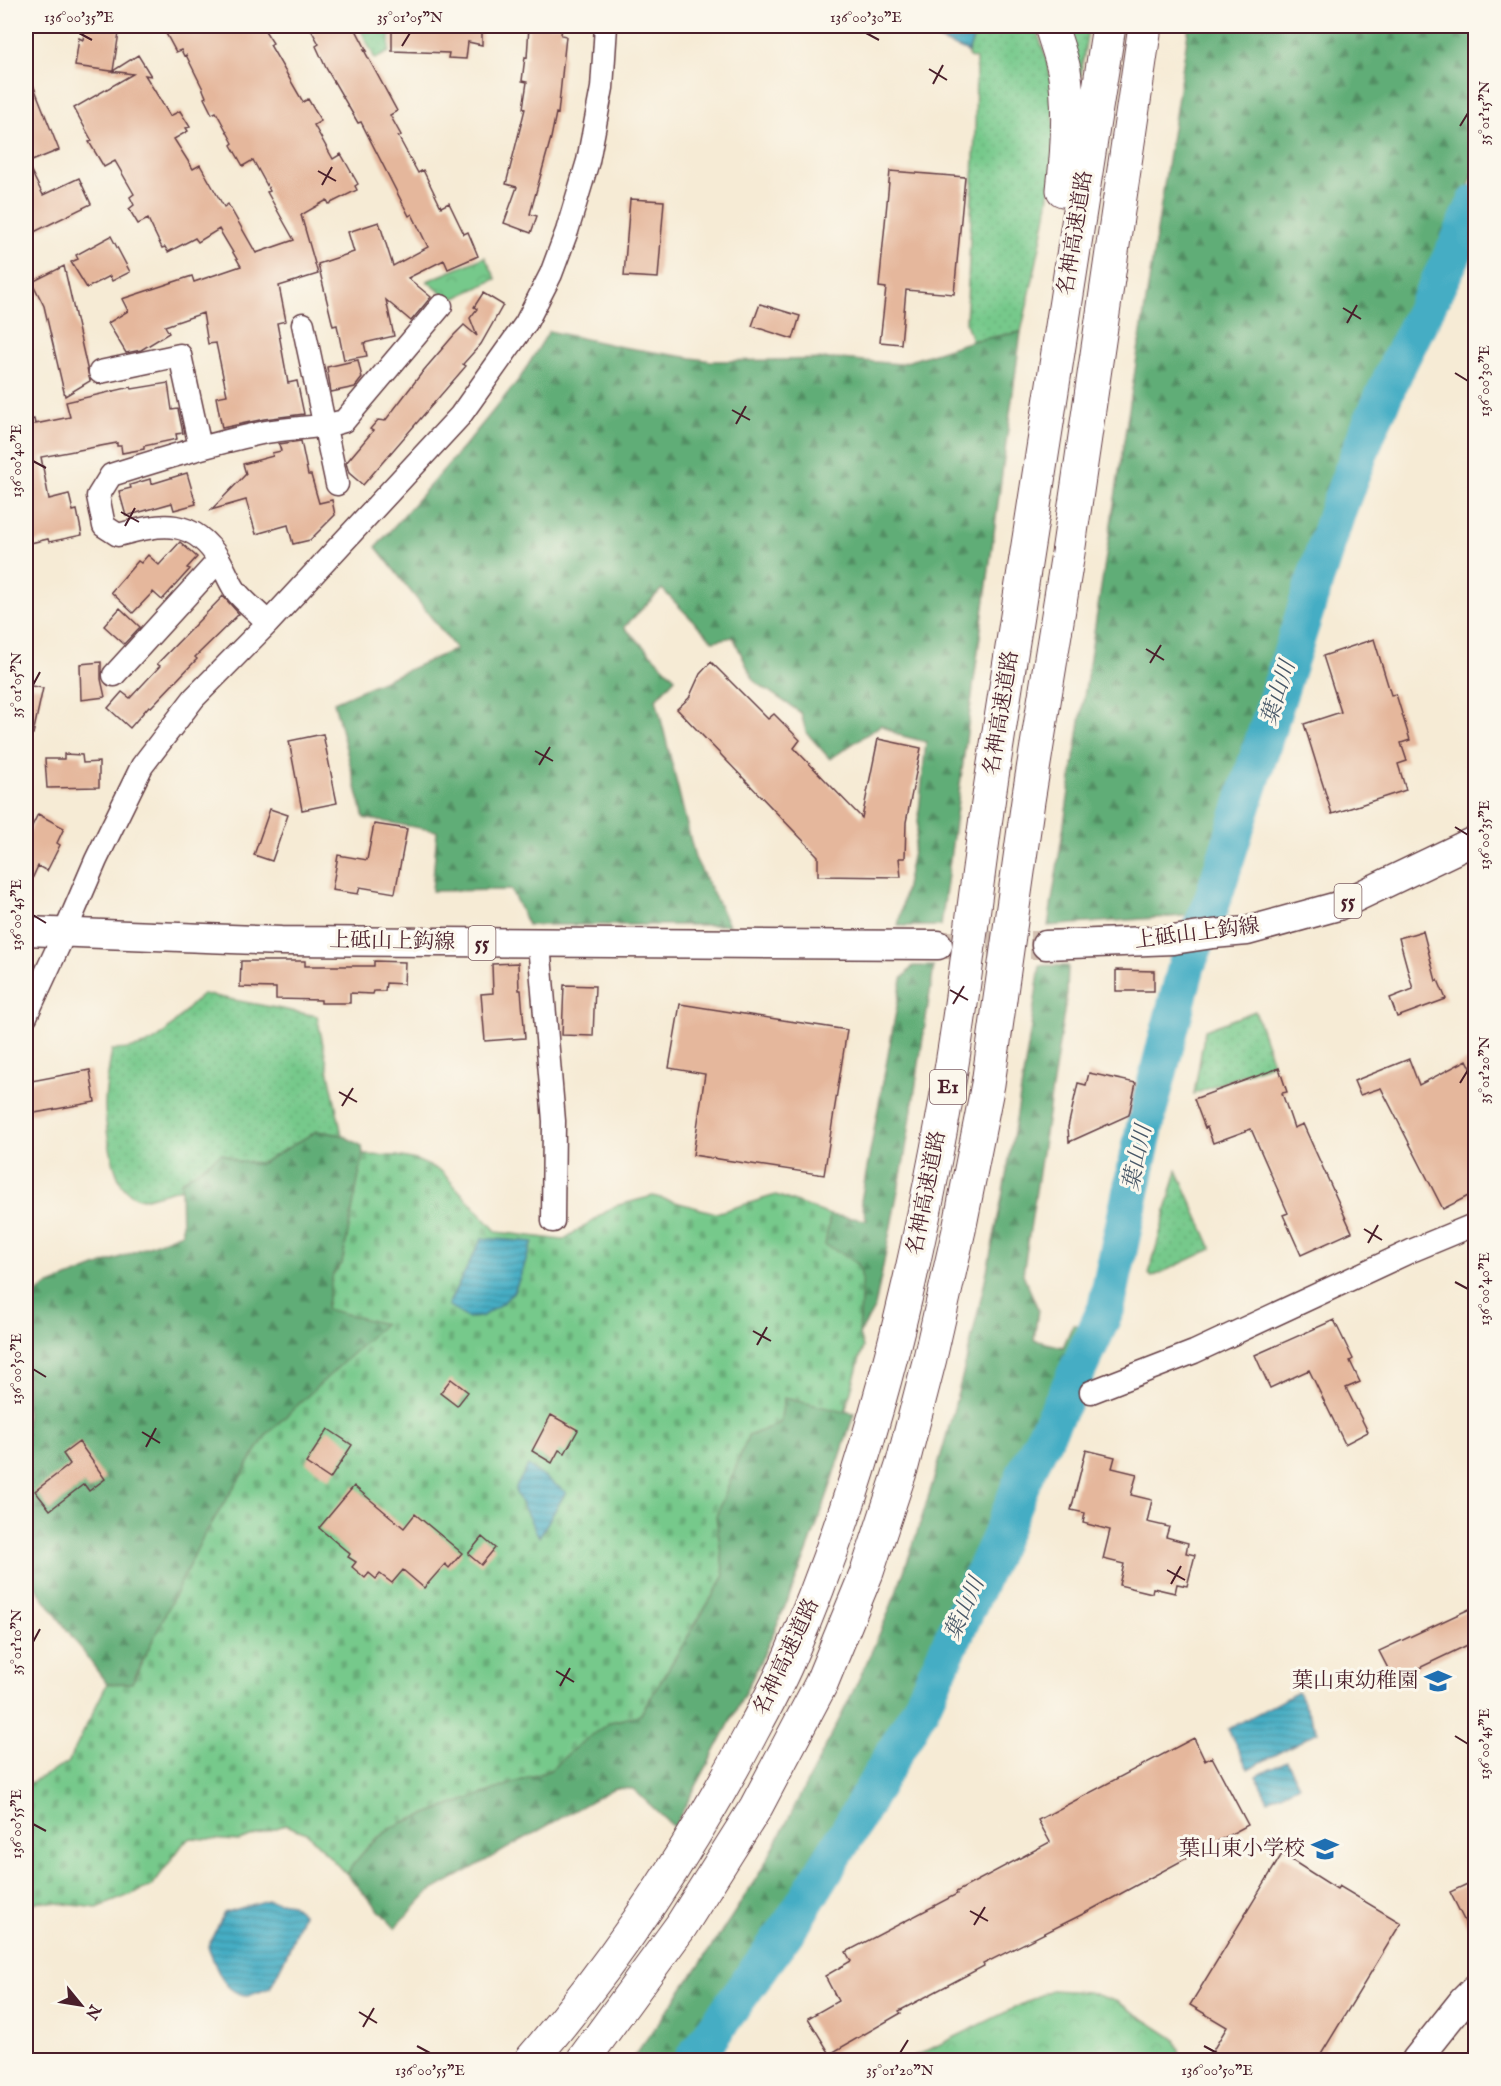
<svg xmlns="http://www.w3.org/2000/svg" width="1501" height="2086" viewBox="0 0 1501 2086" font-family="'IM FELL English','Noto Serif JP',serif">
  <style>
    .grass { fill: url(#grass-dots); stroke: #60745b; stroke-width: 1.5 }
    .forest { fill: url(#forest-firs); stroke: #556651; stroke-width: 1.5 }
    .cemetery { fill: url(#cemetery-stones); stroke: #60745b; stroke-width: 1.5 }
    .park { fill: url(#park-crowns); stroke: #60745b; stroke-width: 1.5 }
    .water { fill: url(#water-rules); stroke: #486678; stroke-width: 1.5 }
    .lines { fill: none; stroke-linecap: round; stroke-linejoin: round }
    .river { stroke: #45adc4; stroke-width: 38 }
    .building { fill: #e5b79c }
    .major-tunnel { stroke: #d4c2b3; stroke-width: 28; stroke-dasharray: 28 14; stroke-linecap: butt }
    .minor-casing { stroke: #643e44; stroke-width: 25 }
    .major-casing { stroke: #643e44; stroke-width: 31 }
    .highway-casing { stroke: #643e44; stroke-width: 35 }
    .minor { stroke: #fff; stroke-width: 22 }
    .major { stroke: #fff; stroke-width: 28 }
    .highway { stroke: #fff; stroke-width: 33 }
    .ticks { fill: none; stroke: #4a1f2b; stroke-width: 2 }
    .labels { text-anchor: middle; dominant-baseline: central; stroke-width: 6; stroke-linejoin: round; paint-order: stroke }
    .shield { fill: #fbf7ec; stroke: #7f6065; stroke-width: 1.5 }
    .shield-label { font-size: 20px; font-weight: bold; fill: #4a1f2b }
    .street-label { font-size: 21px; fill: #4a1f2b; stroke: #fbf7ec }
    .poi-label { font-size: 21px; fill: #4a1f2b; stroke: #fbf7ec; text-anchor: end }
    .water-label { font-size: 22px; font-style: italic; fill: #485868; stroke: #fbf7ec }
    .neatline { fill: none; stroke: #4a1f2b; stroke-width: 2 }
    .ticks-label { font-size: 15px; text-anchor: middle; fill: #4a1f2b }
  </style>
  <defs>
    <pattern id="grass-dots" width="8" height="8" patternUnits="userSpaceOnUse" patternTransform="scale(1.5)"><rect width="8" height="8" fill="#76c98b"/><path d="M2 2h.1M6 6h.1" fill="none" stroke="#68ac78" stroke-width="1.8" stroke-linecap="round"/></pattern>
    <pattern id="forest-firs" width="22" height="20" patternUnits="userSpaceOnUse" patternTransform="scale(1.5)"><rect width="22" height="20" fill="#60ad77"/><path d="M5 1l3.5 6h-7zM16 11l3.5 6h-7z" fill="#518c62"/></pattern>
    <pattern id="cemetery-stones" width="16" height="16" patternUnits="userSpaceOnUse" patternTransform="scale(1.5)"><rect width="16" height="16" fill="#76c98b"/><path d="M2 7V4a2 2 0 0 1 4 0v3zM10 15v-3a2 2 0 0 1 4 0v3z" fill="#68ac78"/></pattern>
    <pattern id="park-crowns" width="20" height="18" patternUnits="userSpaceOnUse" patternTransform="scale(1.5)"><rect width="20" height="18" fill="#76c98b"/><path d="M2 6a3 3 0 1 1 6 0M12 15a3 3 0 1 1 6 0" fill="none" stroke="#68ac78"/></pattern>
    <pattern id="water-rules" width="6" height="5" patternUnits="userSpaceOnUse" patternTransform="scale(1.5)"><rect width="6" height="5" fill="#45adc4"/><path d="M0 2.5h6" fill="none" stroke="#3c8c9f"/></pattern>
  </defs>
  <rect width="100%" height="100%" fill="#fbf7ec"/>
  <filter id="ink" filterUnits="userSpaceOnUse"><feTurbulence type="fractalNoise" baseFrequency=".0167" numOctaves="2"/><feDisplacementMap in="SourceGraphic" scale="12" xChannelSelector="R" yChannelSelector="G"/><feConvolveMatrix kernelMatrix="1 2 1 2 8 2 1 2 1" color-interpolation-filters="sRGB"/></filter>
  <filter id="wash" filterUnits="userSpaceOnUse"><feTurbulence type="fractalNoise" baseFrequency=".008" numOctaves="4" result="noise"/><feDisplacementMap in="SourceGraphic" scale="24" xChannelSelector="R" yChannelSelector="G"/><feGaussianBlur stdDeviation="1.35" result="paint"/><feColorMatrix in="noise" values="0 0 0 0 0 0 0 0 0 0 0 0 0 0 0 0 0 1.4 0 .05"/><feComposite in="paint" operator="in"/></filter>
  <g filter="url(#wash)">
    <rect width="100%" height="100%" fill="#f6ebd5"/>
    <!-- grass -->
    <path class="grass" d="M359 26H390L389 52 375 59Z
      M966 26H1035C1040 40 1046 55 1049 69 1065 157 1040 247 1021 332L972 341 966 323 975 136 976 59 969 57 968 52 974 37Z
      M1062 26H1079L1088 29 1079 86Z
      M203 994 317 1016 342 1135 317 1131 262 1163 239 1162 182 1182V1188L143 1199C135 1198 125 1191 121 1183 112 1168 105 1124 105 1106 105 1087 109 1069 112 1050 166 1050 168 1023 203 994Z
      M1255 1011 1273 1063 1194 1094 1205 1030Z
      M1177 1170 1212 1249 1152 1277 1149 1274Z"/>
    <!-- forest -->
    <path class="forest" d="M1189 26H1475V171L1439 255 1384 366 1326 497 1196 915 1048 926Z
      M549 331 622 347 711 361 840 359 900 364 972 341 1021 332 941 926H898L917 832 926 742 899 735 881 725 830 759 806 732 801 713 754 681 733 637 713 641 662 589 624 627 675 678 656 699 695 858 729 925H528L511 890 432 891 437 831 364 818 334 702 456 649 376 547 466 444 520 378Z
      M1040 965 1068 966 1067 993 1023 1274 1038 1309 1034 1340 1063 1347 1073 1324 1089 1330 1052 1407 1022 1459 992 1540 889 1748 808 1881 752 1965 681 2060H631C676 2000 719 1938 759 1874 780 1838 797 1800 817 1763 849 1702 880 1639 903 1574 972 1378 1011 1171 1040 965Z
      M913 966H934L905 1155 875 1307 859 1335 862 1280 825 1245 830 1215 867 1220 861 1201 902 979Z
      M317 1131 342 1135 362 1146 363 1155 342 1264 333 1274 385 1324 267 1434 202 1539 132 1683 107 1684 26 1574V1302L47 1286 182 1233 181 1182 222 1153 239 1162 262 1163Z
      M784 1398 854 1413C831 1488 805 1564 772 1636 743 1701 708 1764 674 1827L633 1789 614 1788 428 1893 395 1928 346 1874C364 1850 374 1837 401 1823L550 1770 578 1745 610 1722 640 1715 724 1577 716 1516 748 1436 780 1423Z"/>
    <!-- cemetery -->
    <path class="cemetery" d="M363 1155 397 1156 416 1160 441 1171 497 1232 563 1240 615 1206 653 1196 716 1213 776 1195 830 1215 825 1245 842 1253 859 1265 862 1280 859 1335 863 1347 845 1412 784 1398 780 1423 748 1436 716 1516 724 1577 640 1715 610 1722 578 1745 550 1770 401 1823C374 1837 364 1850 346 1874L307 1833 285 1825 239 1841 191 1838 183 1844 152 1886 97 1908 40 1901 26 1905V1785L68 1763 107 1684 132 1683 202 1539 267 1434 384 1324 326 1309 333 1274 342 1264Z"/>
    <!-- park -->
    <path class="park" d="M485 257 496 279 447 302 444 295 427 281Z
      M1051 1990 1088 1992 1118 2002 1175 2039 1182 2060H908Z"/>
    <!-- water -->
    <path class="water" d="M905 26H966L972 31 974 37 968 52Z
      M482 1238 533 1242 515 1290 504 1302 481 1317 467 1318 448 1305Z
      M528 1466 566 1492 539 1537 516 1493V1487Z
      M1298 1692 1318 1732 1248 1769 1228 1729Z
      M1287 1761 1299 1785 1268 1800 1256 1776Z
      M268 1900 291 1904 303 1914 288 1952 270 1988C263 1990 254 1995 247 1995 223 1994 215 1965 208 1946L224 1913Z"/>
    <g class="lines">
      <!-- river -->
      <path class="river" d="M693 2060 790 1926 851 1827 920 1709 999 1539 1026 1472 1067 1393 1106 1309 1149 1108 1187 964 1211 905 1338 509 1368 431 1398 364 1457 246 1476 203"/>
    </g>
    <g id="blocks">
      <!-- building -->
      <path class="building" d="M85 26H120L113 71 138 55 151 76 145 75 170 116 180 111 190 127 186 128 188 131 174 139 193 169 200 165 224 207 228 204 256 253 294 240 267 192 270 191 253 160 243 166 231 145 233 143 216 112 212 114 204 98 206 97 202 87 186 55 184 56 181 50 176 52 162 26H262L273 43 270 45 303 102 308 99 321 121 314 125 333 159 341 154 358 184 355 186 357 190 329 204 327 200 301 215 318 274 279 286 286 321 277 323 288 383 297 381 304 414 264 419 222 428 216 397 227 395 216 343 208 344 203 313 165 326 169 333 141 350 126 353 108 323 128 311 122 299 192 276 194 282 241 266 219 229 198 242 195 238 168 252 165 247 162 248 148 219 138 224 129 209 134 205 130 197 134 194 115 161 104 167 89 142 92 141 74 108 133 74 75 66 79 38 83 40Z
        M309 26H354L367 51 364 50 397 111 390 115 401 135 398 136 418 173 423 170 441 207 449 203 464 234 468 232 478 256 448 269 444 260 408 278 431 297 411 321 386 300 394 336 364 343 367 356 344 360 337 325 333 326 318 264 354 252 348 232 379 222 393 266 428 247 412 214 409 216 361 122 358 123 326 68 316 46 319 44Z
        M392 26H482V45L468 42 466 59 448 58 449 53 392 51Z
        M529 26H562L561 35 566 36 558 114 556 113 551 138 530 214 537 216 531 233 504 223 517 187 506 184 525 109 523 108 527 82 522 81 525 57 527 58Z
        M26 67 59 150 27 163 43 195 79 178 91 204 26 236Z
        M890 171 965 177 954 294 906 290 901 344 880 342 886 288 879 287Z
        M630 199 664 201 658 278 624 276Z
        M111 236 130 272 112 281 110 276 87 288 71 262 78 259 76 255Z
        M64 266 90 381 65 396 44 306 32 282Z
        M483 293 503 305 481 344 463 364 466 366 363 485 349 473 346 463 373 431 370 429 378 420 385 421 424 370 454 335 464 325 477 336 470 318 477 309 474 307Z
        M760 304 800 316 793 339 752 326Z
        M358 360 362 378 355 387 331 392 327 367Z
        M168 383 172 410 178 409 183 433 176 434 177 439 144 446V449L122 453 121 446H117V443L41 457 49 499 69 494 73 511 77 510 82 535 49 542 48 539 26 544V420L34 419 35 424 70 417 66 402 131 387 132 389Z
        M301 441 308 475H311L319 503 332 500 335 515 310 540 293 544 288 525 256 534 246 500 211 510 246 474 243 464 273 456 272 453 281 451 279 444Z
        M187 473 196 504 174 510 172 503 126 516 119 491 131 488 130 485 150 479 151 484Z
        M180 542 197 557 187 568 190 569 162 600 153 592 133 613 111 592 138 561 141 563 148 555 159 565Z
        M223 596 239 614 195 657 197 659 151 707 149 706 130 728 108 708 122 692 130 698 160 666 157 664Z
        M120 608 140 627 124 644 104 626Z
        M1374 639 1391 695 1396 694 1410 740 1401 743 1407 761 1398 764 1406 790 1332 814 1304 724 1341 712 1323 656Z
        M101 662V679L105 697 81 700 80 664Z
        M711 662 768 719 774 714 800 740 794 748 862 818 878 739 921 748 906 822 905 858H899L901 877 818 876V856L677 709 689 698 700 674Z
        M26 685 43 688 33 734H26Z
        M323 734 337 803 302 810 289 741Z
        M64 754 82 755 83 763 99 762V787L47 788 45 759H64Z
        M270 809 288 815 272 861 254 855Z
        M38 814 64 828 57 843 60 845 47 871 38 866 26 892V838Z
        M374 824 407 829 395 893 360 887 358 894 332 890 338 855 367 860Z
        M1423 931 1436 981 1438 980 1446 999 1397 1017 1390 998 1413 989 1399 938Z
        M241 961H305V966H374V961L405 962 404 984 386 983 385 991H374L373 994 350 993V1003H321V1000L276 999V988L240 987Z
        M518 963 519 990H521L525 1038 485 1041 481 994 493 993 492 964Z
        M1116 970 1154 971V991H1116Z
        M564 985 595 986 593 1036 562 1035Z
        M680 1004 847 1030 824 1175 693 1155 705 1074 669 1068Z
        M1409 1059 1419 1085 1467 1060 1476 1078V1192L1443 1209 1381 1088 1360 1095 1354 1081Z
        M1279 1068 1287 1092 1282 1093 1294 1128 1303 1124 1352 1232 1301 1255 1283 1215 1288 1213 1251 1129 1213 1143 1207 1127 1205 1128 1194 1099Z
        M90 1070 95 1102 29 1114 26 1082Z
        M1089 1073 1136 1083 1129 1115 1069 1142 1068 1127 1078 1083 1086 1085Z
        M1334 1320 1353 1359 1350 1361 1360 1382 1346 1388 1368 1432 1345 1444 1309 1370 1270 1388 1255 1355Z
        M451 1379 468 1392 457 1406 440 1393Z
        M551 1415 578 1430 565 1453 559 1450 552 1463 532 1451Z
        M328 1429 352 1445 330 1479 306 1463Z
        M79 1442 105 1479 89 1491 84 1484 50 1510 35 1491 68 1466 70 1464 63 1454Z
        M1086 1450 1115 1457 1112 1468 1137 1474 1131 1495 1152 1500 1147 1522 1169 1527 1166 1537 1188 1543 1186 1553 1195 1555 1187 1586 1177 1584 1175 1593 1153 1588 1152 1593 1119 1585 1124 1564 1103 1559 1110 1530 1083 1523 1085 1513 1071 1510Z
        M354 1486 404 1528 415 1514 462 1553 449 1568 445 1564 424 1588 403 1570 392 1583 380 1574 376 1579 369 1573 365 1578 352 1567 356 1562 348 1557 350 1554 319 1528Z
        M482 1537 495 1548 481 1565 468 1554Z
        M1476 1606V1641L1394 1680 1379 1651Z
        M1194 1738 1205 1761 1212 1757 1248 1825 1085 1913 983 1964 984 1966 899 2011 901 2013 830 2054 808 2018 838 2001 825 1976 851 1961 846 1952 957 1894 956 1892 1050 1842 1038 1820Z
        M1282 1854 1337 1889 1339 1886 1401 1923 1317 2061H1226L1212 2052 1227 2027 1190 2005Z
        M1476 1880V1944L1450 1892Z"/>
    </g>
  </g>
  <g filter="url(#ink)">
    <use href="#blocks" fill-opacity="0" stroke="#643e44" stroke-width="1.5"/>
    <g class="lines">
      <!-- major-tunnel -->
      <path class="major-tunnel" d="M946 945H1046"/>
      <defs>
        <path id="minor" d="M303 324 337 484
          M100 372 180 355 200 447
          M268 623C258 612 244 602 235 590 229 581 225 570 220 561 193 517 162 523 118 535L104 526 98 496 111 475C162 459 213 443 266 432 292 427 318 429 344 421L441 306
          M114 675 219 560
          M539 944 554 1121 553 1221
          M26 1016 65 932 96 860 142 766 194 698 268 623 460 416 526 323 551 274 567 231 588 161 602 88 606 26
          M1091 1392 1194 1352 1411 1251 1476 1224"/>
        <path id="major" d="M26 931 281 941 938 945
          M1046 945 1173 940 1213 934 1247 931 1338 906 1476 840
          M1416 2060 1463 2001 1476 1988"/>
        <path id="highway" d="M1051 26C1055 40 1061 55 1064 70 1070 105 1067 155 1063 190
          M531 2060C617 1960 692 1847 753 1730 765 1708 777 1686 787 1663 841 1540 879 1413 909 1283 924 1216 938 1149 949 1082 966 983 976 882 991 783 1030 530 1069 278 1109 26
          M583 2060 681 1926 756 1807 821 1684 867 1572 902 1466 930 1358 959 1230 988 1084 1028 801 1068 553 1145 26"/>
      </defs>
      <!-- minor casing -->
      <use href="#minor" class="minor-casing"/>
      <!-- major casing -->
      <use href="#major" class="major-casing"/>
      <!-- highway casing -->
      <use href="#highway" class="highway-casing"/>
      <!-- minor -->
      <use href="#minor" class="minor"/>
      <!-- major -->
      <use href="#major" class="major"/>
      <!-- highway -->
      <use href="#highway" class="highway"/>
    </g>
  </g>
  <!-- ticks -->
  <path class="ticks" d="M79 33 92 40M866 33 879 40M402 46 410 33M929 69 947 80M933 84 943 65M1460 126 1468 113M318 171 336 181M322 185 332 167M1343 308 1361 319M1347 323 1357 305M1455 373 1468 381M732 410 750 420M736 424 746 406M33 461 46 468M121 512 139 522M125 526 135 508M1146 649 1164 660M1150 663 1161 645M33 685 40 672M535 751 553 761M539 765 550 747M1455 827 1468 835M33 915 46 923M950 990 968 1000M953 1004 964 986M1460 1083 1468 1070M339 1092 357 1102M342 1106 353 1088M1364 1229 1382 1240M1368 1243 1378 1225M1455 1282 1468 1289M753 1331 771 1341M757 1345 767 1327M33 1369 46 1377M142 1432 160 1443M146 1447 156 1428M1167 1570 1185 1580M1171 1584 1181 1566M33 1642 40 1629M556 1671 574 1682M560 1686 570 1668M1455 1736 1468 1744M33 1824 46 1831M970 1911 988 1921M974 1925 985 1907M359 2012 377 2023M363 2027 374 2008M417 2046 430 2053M1204 2046 1217 2053M900 2053 908 2040"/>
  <!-- icons -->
  <defs>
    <symbol id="school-bare" viewBox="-9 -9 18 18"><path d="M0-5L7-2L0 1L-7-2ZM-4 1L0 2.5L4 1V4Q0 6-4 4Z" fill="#1f6fb2" stroke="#fbf7ec" stroke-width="2.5" paint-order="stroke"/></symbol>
  </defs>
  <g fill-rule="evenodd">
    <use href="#school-bare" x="1419" y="1662" width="38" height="38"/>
    <use href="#school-bare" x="1306" y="1830" width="38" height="38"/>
  </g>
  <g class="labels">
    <!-- shield labels -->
    <g class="shield">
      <rect x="1334.5" y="884" width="27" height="34" rx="4.5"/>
      <rect x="468.5" y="926" width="27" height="34" rx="4.5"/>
      <rect x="930" y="1070" width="36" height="34" rx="4.5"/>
    </g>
    <g class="shield-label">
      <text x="1348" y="901">55</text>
      <text x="482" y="943">55</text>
      <text x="948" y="1087">E1</text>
    </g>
    <!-- street labels -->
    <g class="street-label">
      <text transform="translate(1076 233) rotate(-81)">名神高速道路</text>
      <text transform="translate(1002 713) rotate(-81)">名神高速道路</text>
      <text transform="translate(1197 934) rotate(-7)">上砥山上鈎線</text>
      <text transform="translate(392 942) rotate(1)">上砥山上鈎線</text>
      <text transform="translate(927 1193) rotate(-79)">名神高速道路</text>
      <text transform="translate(787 1657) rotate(-65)">名神高速道路</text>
    </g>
    <!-- poi labels -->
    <g class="poi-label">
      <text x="1418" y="1681">葉山東幼稚園</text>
      <text x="1305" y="1849">葉山東小学校</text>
    </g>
    <!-- water labels -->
    <g class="water-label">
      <text transform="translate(1279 693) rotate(-72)">葉山川</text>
      <text transform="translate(1138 1158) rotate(-78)">葉山川</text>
      <text transform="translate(965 1609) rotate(-66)">葉山川</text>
    </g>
  </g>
  <!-- margin -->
  <rect width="1501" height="2086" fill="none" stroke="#fbf7ec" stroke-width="66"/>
  <!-- north arrow -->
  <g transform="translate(81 2005) rotate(120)" stroke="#fbf7ec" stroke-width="4.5" paint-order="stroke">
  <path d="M0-4.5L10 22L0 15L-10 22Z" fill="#4a1f2b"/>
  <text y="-9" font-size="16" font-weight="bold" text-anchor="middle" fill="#4a1f2b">N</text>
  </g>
  <rect x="33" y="33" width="1435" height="2020" class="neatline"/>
  <g class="ticks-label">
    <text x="79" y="22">136°00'35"E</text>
    <text x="410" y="22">35°01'05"N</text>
    <text x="866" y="22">136°00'30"E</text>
    <text transform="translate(1484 113) rotate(-90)" y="5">35°01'15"N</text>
    <text transform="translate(1484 381) rotate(-90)" y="5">136°00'30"E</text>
    <text transform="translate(16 461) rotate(-90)" y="5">136°00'40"E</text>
    <text transform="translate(16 685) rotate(-90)" y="5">35°01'05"N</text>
    <text transform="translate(1484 835) rotate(-90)" y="5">136°00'35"E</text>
    <text transform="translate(16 915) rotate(-90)" y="5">136°00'45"E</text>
    <text transform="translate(1484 1070) rotate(-90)" y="5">35°01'20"N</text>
    <text transform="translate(1484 1289) rotate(-90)" y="5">136°00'40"E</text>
    <text transform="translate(16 1369) rotate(-90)" y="5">136°00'50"E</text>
    <text transform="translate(16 1642) rotate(-90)" y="5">35°01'10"N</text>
    <text transform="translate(1484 1744) rotate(-90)" y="5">136°00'45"E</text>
    <text transform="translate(16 1824) rotate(-90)" y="5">136°00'55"E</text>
    <text x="430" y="2075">136°00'55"E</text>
    <text x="900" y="2075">35°01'20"N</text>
    <text x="1217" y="2075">136°00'50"E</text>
  </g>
</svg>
